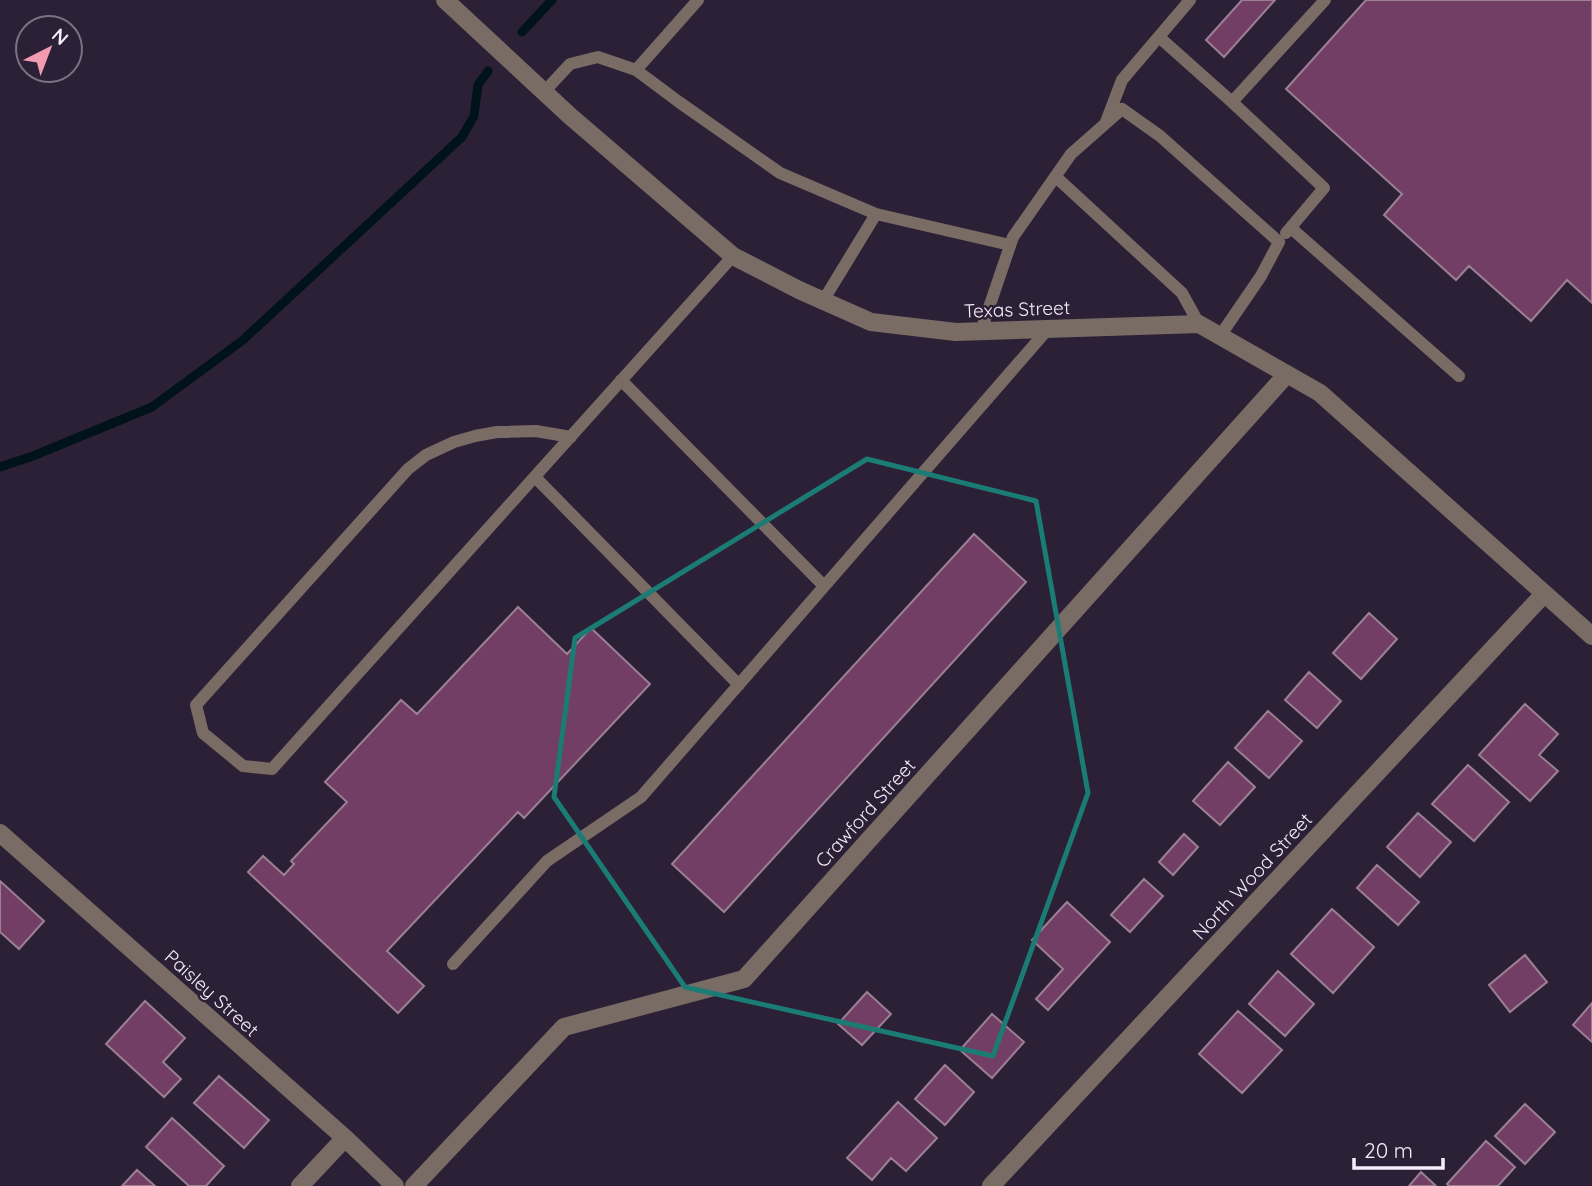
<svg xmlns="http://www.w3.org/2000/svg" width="1592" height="1186" viewBox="0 0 1592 1186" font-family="Quicksand,sans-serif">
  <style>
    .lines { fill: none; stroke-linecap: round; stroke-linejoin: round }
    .stream { stroke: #00131b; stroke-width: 9 }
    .building { fill: #733e66; stroke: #9b8093; stroke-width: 2 }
    .service { stroke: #796c65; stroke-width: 12 }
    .minor { stroke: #796c65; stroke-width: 18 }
    .marked { fill: none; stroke: #1a7c75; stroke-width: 5; stroke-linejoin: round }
    .labels { text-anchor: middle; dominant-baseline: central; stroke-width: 5; stroke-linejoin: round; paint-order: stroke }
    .street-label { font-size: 19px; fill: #f5edfc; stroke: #2c2036 }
  </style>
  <rect width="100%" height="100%" fill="#2c2036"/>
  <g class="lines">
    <!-- stream -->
    <path class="stream" d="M522 32 552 0
      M0 467 33 456 152 407 243 340 462 137 474 116 478 85 488 71"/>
  </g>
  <!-- building -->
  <path class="building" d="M1242 0H1275L1224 57 1206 40Z
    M1366 0H1592V303L1567 280 1531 321 1469 266 1456 280 1384 215 1402 194 1286 89Z
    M974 534 1026 582 724 912 672 864Z
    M518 607 567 654 591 628 650 684 524 818 518 812 387 951 424 986 398 1013 248 872 263 856 284 875 294 864 291 861 347 802 325 782 401 700 417 714Z
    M1369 613 1397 639 1361 679 1333 653Z
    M1309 672 1341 701 1317 728 1285 700Z
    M1525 704 1558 734 1539 755 1558 771 1530 801 1479 755Z
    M1268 711 1302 741 1269 778 1235 748Z
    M1228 762 1255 787 1220 825 1193 801Z
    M1468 765 1509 802 1474 841 1432 804Z
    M1418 813 1451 842 1420 877 1387 847Z
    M1184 834 1198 847 1173 875 1159 862Z
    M1377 865 1419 902 1398 925 1357 888Z
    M1144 879 1163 896 1130 932 1111 915Z
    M0 881 44 921 19 949 0 932Z
    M1067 902 1110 942 1048 1010 1036 999 1063 969 1032 940Z
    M1332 909 1374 947 1333 993 1291 954Z
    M1525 955 1547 982 1510 1012 1489 985Z
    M1278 971 1314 1004 1285 1036 1249 1004Z
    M867 992 891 1014 862 1045 838 1024Z
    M145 1001 185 1038 163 1062 181 1079 164 1097 106 1044Z
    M1592 1003V1042L1573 1025Z
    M1238 1011 1282 1050 1242 1093 1199 1054Z
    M992 1014 1024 1042 992 1078 960 1050Z
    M945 1065 974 1092 945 1125 915 1099Z
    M219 1076 269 1120 244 1148 194 1103Z
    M898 1102 937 1138 906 1171 891 1158 872 1180 847 1158Z
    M1525 1104 1555 1132 1525 1164 1495 1136Z
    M172 1118 224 1166 206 1186H189L146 1147Z
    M1486 1141 1515 1167 1498 1186H1449L1447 1184Z
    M137 1170 155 1186H122Z
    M1421 1172 1436 1186H1409Z"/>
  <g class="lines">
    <!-- service -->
    <path class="service" d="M1159 37 1232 102 1325 0
      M636 70 698 0
      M544 92 570 64 598 57 636 70 679 102 780 173 876 214 1010 245
      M1232 102 1324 188 1286 233
      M1106 122 1122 80 1190 0
      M1056 177 1182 293 1199 324
      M1291 228 1459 376
      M823 301 876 214
      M981 331 1013 237 1071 154 1122 109 1160 136 1279 242 1261 276 1220 336
      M621 380 824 586
      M571 437 536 431 497 432 475 436 454 442 426 455 408 469 196 705 203 733 243 766 272 769 733 256
      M535 477 739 685
      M453 964 547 861 641 797 1048 329"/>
    <!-- minor -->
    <path class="minor" d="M445 0 570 116 733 256 799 290 871 322 956 332 1199 324 1320 393 1592 636
      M0 833 345 1138 395 1186
      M300 1186 345 1138
      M414 1186 564 1027 744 979 1287 374
      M991 1186 1544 594"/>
  </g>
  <!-- marked area -->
  <path class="marked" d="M867 459 1036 501 1088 793 993 1056 685 987 554 797 575 638Z"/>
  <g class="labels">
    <!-- street labels -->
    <g class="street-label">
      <text transform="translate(1017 309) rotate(-2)">Texas Street</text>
      <text transform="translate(865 813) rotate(-48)">Crawford Street</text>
      <text transform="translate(1252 876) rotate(-47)">North Wood Street</text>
      <text transform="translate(212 993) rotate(42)">Paisley Street</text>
    </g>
  </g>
  <!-- north arrow -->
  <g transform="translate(49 49) rotate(42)"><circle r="33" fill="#2c2036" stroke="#7c7285" stroke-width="2"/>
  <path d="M0-5L12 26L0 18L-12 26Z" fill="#f19ab2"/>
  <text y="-10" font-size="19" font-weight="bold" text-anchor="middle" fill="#f5edfc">N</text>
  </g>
  <!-- scale -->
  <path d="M1354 1158v10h89v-10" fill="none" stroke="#f5edfc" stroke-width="3.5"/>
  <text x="1364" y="1158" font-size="21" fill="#f5edfc" stroke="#2c2036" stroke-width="5" paint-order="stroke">20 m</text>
</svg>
